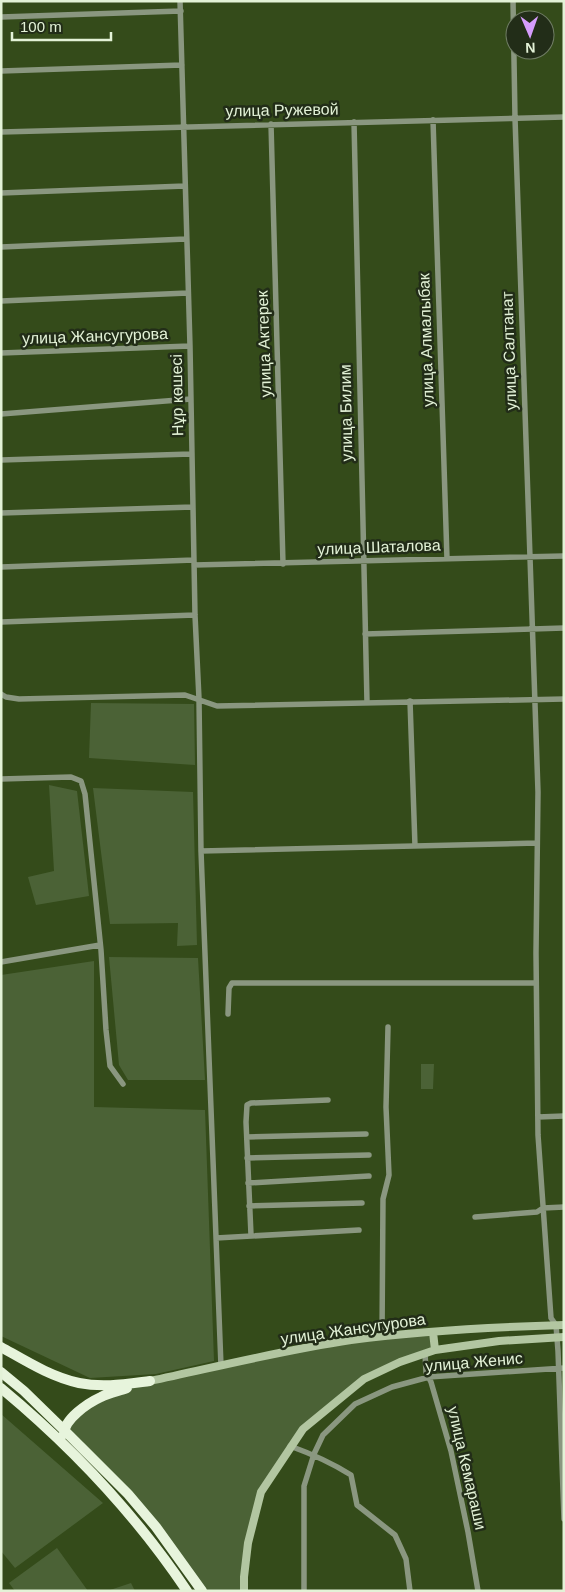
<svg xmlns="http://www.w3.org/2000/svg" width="565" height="1592" viewBox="0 0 565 1592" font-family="Arial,sans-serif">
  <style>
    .green { fill: #4b6236 }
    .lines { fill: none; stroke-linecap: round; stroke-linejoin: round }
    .minor { stroke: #8a9780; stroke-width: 5.5 }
    .secondary { stroke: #b2c6a1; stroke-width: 8 }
    .trunk { stroke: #e7f4dc; stroke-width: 10 }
    .labels { text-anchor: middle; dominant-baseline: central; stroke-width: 5; stroke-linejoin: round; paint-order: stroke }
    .street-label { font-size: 16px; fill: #e3f2d7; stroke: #222d18 }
  </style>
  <rect width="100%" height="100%" fill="#344b1a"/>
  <!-- green -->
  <path class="green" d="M91 703 194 704 195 765 89 758Z
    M49 785 77 791 89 896 36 905 28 877 54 871Z
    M93 788 193 792 197 945 177 946 178 923 110 924Z
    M109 957 198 958 205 1080H128L119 1065Z
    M94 961V1107L205 1110 214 1361 156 1374 90 1378 1 1336V975Z
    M421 1064H434L433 1089H421Z
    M433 1332 435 1350 364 1379 298 1437 257 1506 244 1591H206L128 1494 66 1433 75 1414 98 1398 150 1381 323 1345Z
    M1 1414 103 1503 15 1568 1 1551Z
    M57 1548 88 1591H15L9 1583Z
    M131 1583 135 1591H107Z"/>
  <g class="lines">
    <!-- minor -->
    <path class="minor" d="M180 1 190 346 195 615 199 699 201 851 221 1366
      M513 1 515 118 538 792 536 953 538 1135 551 1318 556 1325 558 1351 564 1519
      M1 17 181 11
      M1 71 182 65
      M433 120 447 559
      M354 122 367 702
      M271 124 283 564
      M1 132 564 117
      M1 193 185 186
      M1 247 186 239
      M1 301 188 293
      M1 353 190 346
      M1 414 191 399
      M1 460 191 454
      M1 513 193 507
      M194 565 564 556
      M1 567 194 560
      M1 622 195 615
      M365 634 564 628
      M1 694 6 697 19 699 185 695 217 706 564 699
      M410 701 415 846
      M1 779 71 777 81 781 85 794 101 950 106 1030 110 1066 123 1084
      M201 851 537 843
      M1 962 100 945
      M228 1014 229 988 232 983H536
      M538 1117 564 1116
      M247 1137 366 1134
      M247 1158 369 1155
      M248 1183 369 1176
      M249 1206 362 1203
      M475 1217 537 1212 543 1208 564 1207
      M251 1235 246 1122 247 1105 251 1103 328 1100
      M216 1238 359 1230
      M382 1337 383 1199 389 1175 386 1107 388 1027
      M425 1353 426 1372 431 1382 451 1451 468 1532 478 1591
      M290 1446C312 1454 332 1463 351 1475L357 1505 395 1535 406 1559 410 1591
      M304 1591V1486L314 1454 323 1435 355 1404 392 1387 429 1377 564 1368"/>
    <!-- secondary -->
    <path class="secondary" d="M433 1332 435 1350
      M150 1381C216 1367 283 1350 351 1340 421 1331 493 1327 564 1325
      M244 1591V1577L248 1543 261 1492 303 1429 364 1379 400 1362 435 1350 499 1341 564 1337"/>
    <!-- trunk -->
    <path class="trunk" d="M1 1347C26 1361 51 1377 79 1383 103 1388 126 1384 150 1381
      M1 1372 24 1391 64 1430 128 1494 156 1527 202 1591
      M1 1388C72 1447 136 1515 187 1591
      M64 1434C64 1419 88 1403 101 1397 109 1393 119 1391 127 1388"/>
  </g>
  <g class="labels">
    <!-- street labels -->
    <g class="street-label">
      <text transform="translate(282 110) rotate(-1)">улица Ружевой</text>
      <text transform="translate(95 336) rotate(-2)">улица Жансугурова</text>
      <text transform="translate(426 340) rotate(-92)">улица Алмалыбак</text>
      <text transform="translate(264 344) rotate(-92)">улица Актерек</text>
      <text transform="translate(509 351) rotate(-92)">улица Салтанат</text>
      <text transform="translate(177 395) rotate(-91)">Нұр көшесі</text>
      <text transform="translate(346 413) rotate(-91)">улица Билим</text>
      <text transform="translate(379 547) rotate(-2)">улица Шаталова</text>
      <text transform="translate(353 1329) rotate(-8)">улица Жансугурова</text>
      <text transform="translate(474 1362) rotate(-5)">улица Женис</text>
      <text transform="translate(467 1468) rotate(77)">улица Кемараши</text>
    </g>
  </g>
  <!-- border -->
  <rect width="565" height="1592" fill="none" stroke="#e3f2d7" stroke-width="5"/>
  <!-- north arrow -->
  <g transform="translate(530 35) rotate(178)"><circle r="24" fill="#222d18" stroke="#6f7c64"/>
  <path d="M0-4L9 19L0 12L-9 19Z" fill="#d59cfb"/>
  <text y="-8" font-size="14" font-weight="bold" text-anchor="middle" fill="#e3f2d7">N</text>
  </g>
  <!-- scale -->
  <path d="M12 32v8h99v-8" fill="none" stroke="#e3f2d7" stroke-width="2.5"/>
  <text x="20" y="32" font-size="15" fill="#e3f2d7" stroke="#222d18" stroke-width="4" paint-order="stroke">100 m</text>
</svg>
